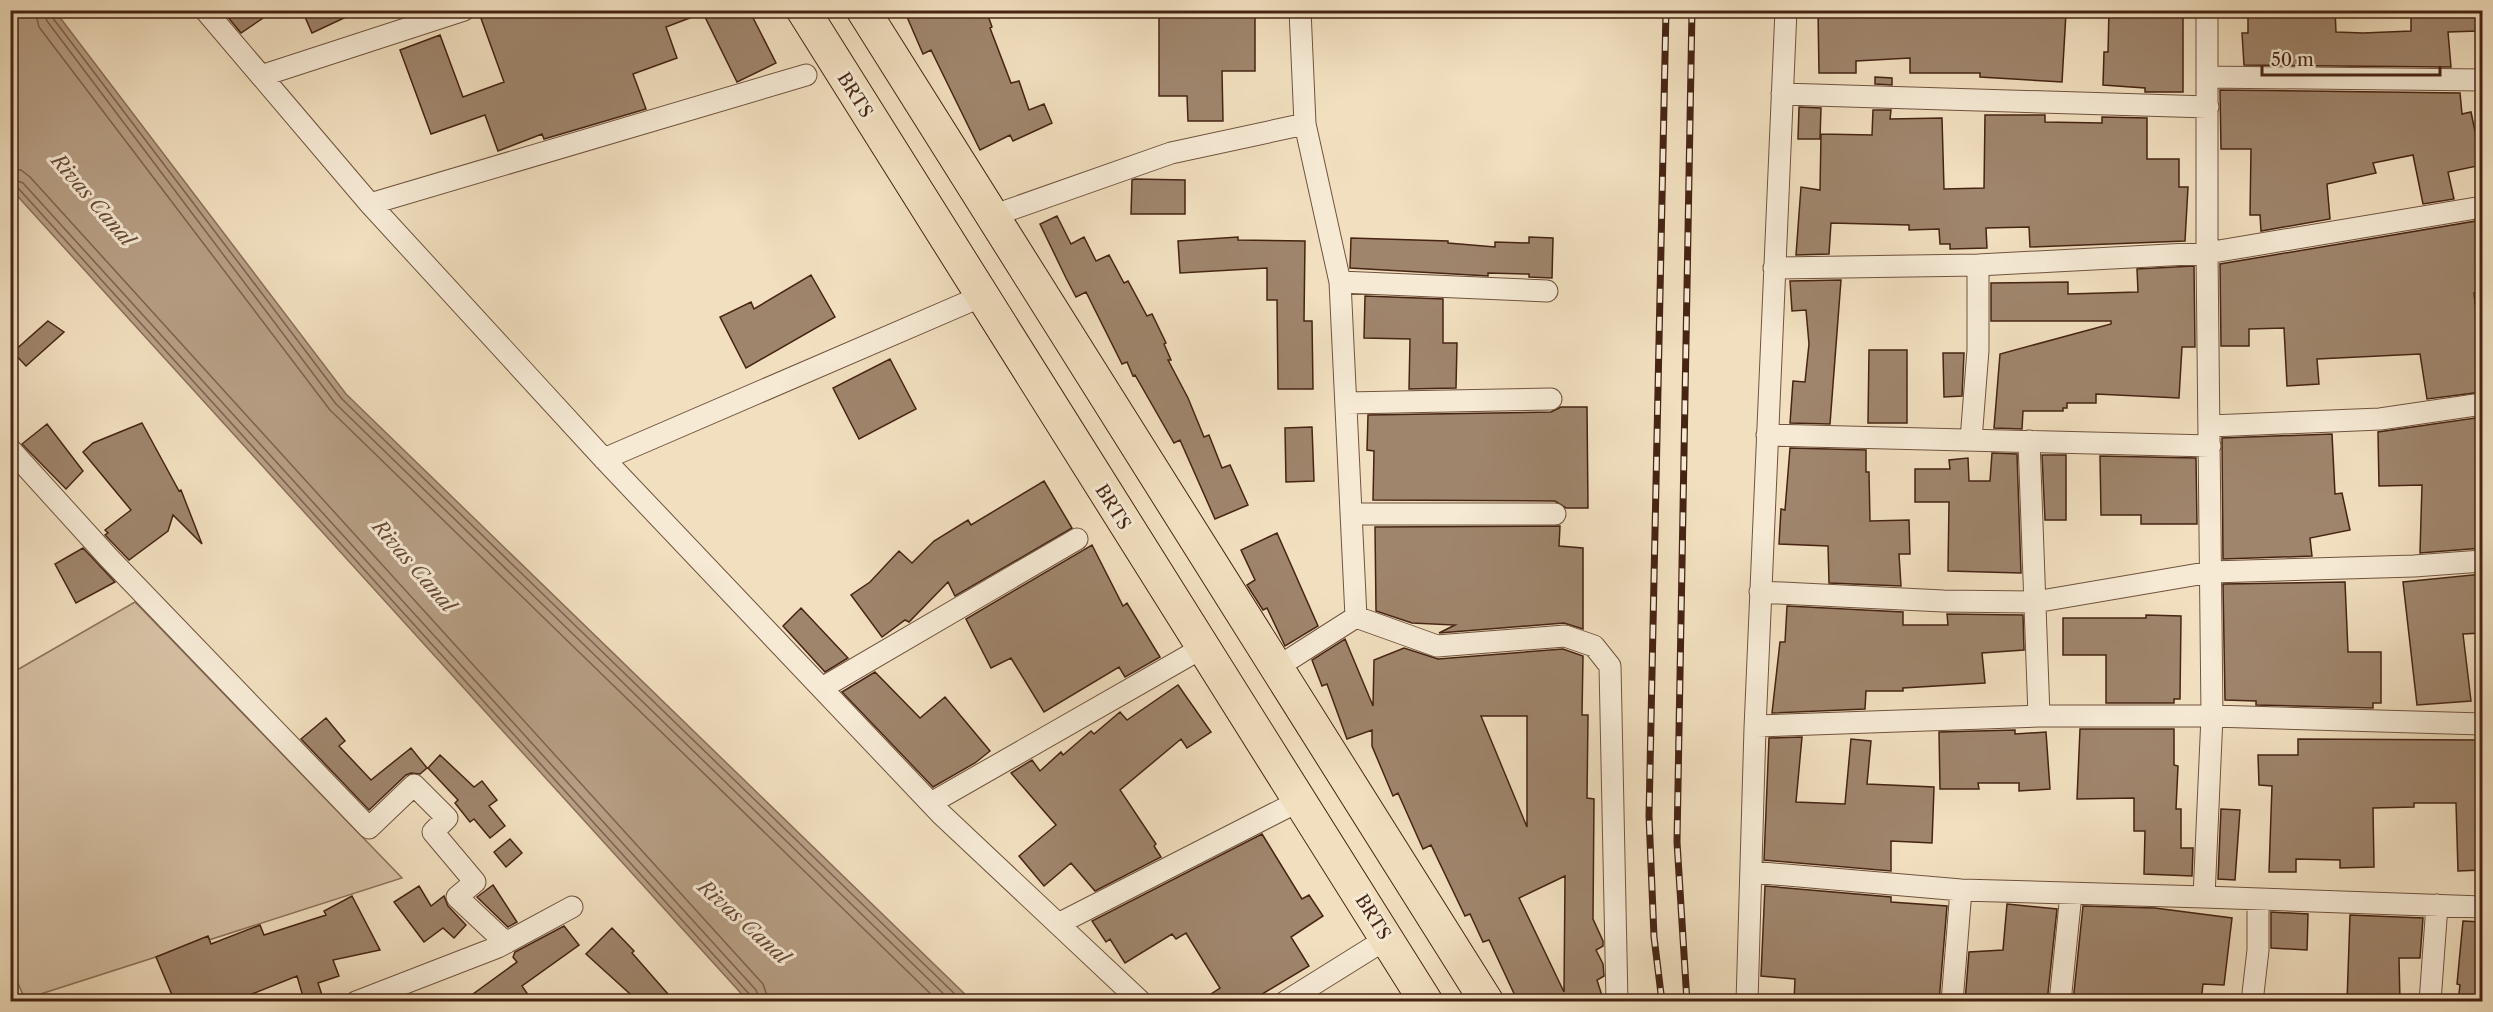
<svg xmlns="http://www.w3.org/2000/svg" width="2493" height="1012" viewBox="0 0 2493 1012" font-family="'Libre Caslon Text',serif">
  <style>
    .green { fill: #d4bfa2; stroke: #8d725a; stroke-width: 1.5 }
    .water { fill: #b79f85; stroke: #8a6e57; stroke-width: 1.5 }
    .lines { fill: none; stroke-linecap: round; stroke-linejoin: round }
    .shore { stroke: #7e624c; stroke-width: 1.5 }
    .building { fill: #9f856c; stroke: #462413; stroke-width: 1.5; fill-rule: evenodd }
    .minor-casing { stroke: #71533e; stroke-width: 23 }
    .primary-casing { stroke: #462413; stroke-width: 35 }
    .minor { stroke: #f6ead5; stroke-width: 21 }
    .primary { stroke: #f1dfbf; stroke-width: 33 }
    .rail-casing { stroke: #462413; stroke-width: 7 }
    .rail { stroke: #f6ead5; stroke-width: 4.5; stroke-dasharray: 14; stroke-linecap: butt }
    .labels { text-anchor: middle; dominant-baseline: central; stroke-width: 6; stroke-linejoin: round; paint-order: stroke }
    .street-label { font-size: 18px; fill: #462413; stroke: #f6ead5 }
    .water-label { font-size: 20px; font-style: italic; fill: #684935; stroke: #f6ead5 }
  </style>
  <rect width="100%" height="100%" fill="#f1dfbf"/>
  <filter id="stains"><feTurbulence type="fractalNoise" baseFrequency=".00333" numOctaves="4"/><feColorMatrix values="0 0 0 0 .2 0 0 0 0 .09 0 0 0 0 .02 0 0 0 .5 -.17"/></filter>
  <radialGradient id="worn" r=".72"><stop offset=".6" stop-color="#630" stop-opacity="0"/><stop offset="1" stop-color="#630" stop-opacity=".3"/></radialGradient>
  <!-- green -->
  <path class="green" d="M135 602 402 878 25 999 10 966V674Z"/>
  <!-- water -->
  <path class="water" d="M11 10 55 11 346 394 972 1001H748L11 189Z"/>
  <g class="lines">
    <!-- shore -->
    <path class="shore" d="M35 10 39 27 330 410 939 1002
      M44 10 47 21 336 404 952 1002
      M51 10 52 17 342 399 963 1002
      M10 169 21 170 30 177 763 984 769 1002
      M10 178 23 183 756 990 760 1002
      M10 185 18 188 750 995 752 1002"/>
  </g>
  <!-- building -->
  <path class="building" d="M222 10H275L241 33Z
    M302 10H361L312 33Z
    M478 10H749L776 63 737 82 703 13 666 27 677 58 633 74 646 109 544 139 542 134 498 151 485 115 431 134 400 50 440 35 463 97 504 82Z
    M904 10H986L992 27 990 28 1011 83 1019 81 1029 110 1044 104 1052 123 1013 141 1010 135 980 150 931 50 923 54Z
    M1159 10H1255V71H1222L1223 121H1188L1187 96H1159Z
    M1818 10 2066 13 2062 82 1980 77V73H1910V58L1856 61V73H1819Z
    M2109 10H2183V92H2145V88L2103 85 2104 52H2108Z
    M2248 10H2335L2336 32 2363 33 2411 31V10H2477L2478 31 2448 32 2451 67 2244 65 2242 33H2248Z
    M1875 77 1892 78V85L1875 84Z
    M2220 90 2460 93 2462 114 2471 112 2482 165 2448 172 2454 199 2423 204 2413 155 2373 163 2376 173 2327 184 2330 219 2261 231 2260 215H2250L2251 149H2221Z
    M1799 107 1821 108 1820 139H1798Z
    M1873 110H1891L1890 119 1942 118 1944 189 1984 188 1985 115H2045V122L2102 123V117L2147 118V159H2179V187H2188L2185 241 2030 247 2029 227 1986 228 1987 248 1950 249V244H1940L1939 229 1909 230V225L1831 223 1829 254 1796 255 1801 187 1820 190 1821 134 1872 135Z
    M1135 179 1185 180V214H1131L1132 180Z
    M1057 216 1071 244 1084 237 1096 261 1109 255 1124 283 1128 281 1147 316 1152 314 1166 343 1164 344 1171 360H1168L1188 398 1204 437 1209 435 1222 468 1230 465 1248 505 1215 519 1180 440 1174 443 1135 375 1133 376 1127 362 1122 364 1086 292 1076 297 1066 278 1040 224Z
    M2482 220V292L2474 293 2480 350 2482 349V392L2427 399 2420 354 2317 359 2319 384 2287 386 2284 328 2249 329V346H2221L2220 264Z
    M1238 237V240L1305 241 1304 321H1312L1313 389H1278L1277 300H1267V268L1180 273 1178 241Z
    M1529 237 1553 238 1552 278 1529 277V274L1488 273V276L1350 268 1351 238 1448 241V243L1495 247V242L1529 243Z
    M2194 266 2195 347H2182L2179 398 2096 394V403H2067V408H2063V411H2023L2022 429 1994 428 2000 354 2111 324V321H1991V283L2068 282V294L2138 292 2137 269Z
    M811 275 835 317 746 368 720 317 751 302 754 309Z
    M1841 280 1830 424 1790 423 1793 381 1805 382 1809 344 1806 310 1792 311 1790 281Z
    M1365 296 1443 299V343H1457L1456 388 1409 389 1410 339 1364 338Z
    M48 321 64 332 26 366 13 352Z
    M1869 350H1907V423H1868Z
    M1943 353H1964L1962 396 1944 397Z
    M890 359 916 409 859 439 833 388Z
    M1561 407H1587L1588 508H1566L1555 501 1373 500 1374 451 1367 450 1368 415 1551 412Z
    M2482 417V548L2420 553 2422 485 2379 486 2378 432Z
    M142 423 179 491 181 490 202 544 173 515 168 531 129 560 105 535 108 533 105 530 131 510 83 452 93 443Z
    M47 424 83 471 66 489 22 444Z
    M1312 427 1314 481 1286 482 1285 428Z
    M2332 434 2335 494 2342 493 2350 530 2310 538 2312 556 2223 559 2222 438Z
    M1790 448 1866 450V472H1869L1870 521 1909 520 1910 554H1899L1901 586 1829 583 1828 546 1779 544 1781 509 1785 510Z
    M1992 453 2017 454 2021 573 1948 571 1949 502H1915V469H1950L1949 460 1968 458 1969 481H1990Z
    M2042 455H2066V520H2045Z
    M2100 456 2196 458 2197 524H2141V515H2101Z
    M1044 481 1072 528 955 596 948 582 909 622 905 620 882 637 851 595 870 582 899 551 912 563 934 541 968 520 971 525Z
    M1560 526 1559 546 1583 548V629L1564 623 1439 633 1455 625 1412 623 1376 611 1375 527Z
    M1277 533 1318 626 1285 646 1267 608 1263 610 1247 585 1255 580 1241 550Z
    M1092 545 1123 606 1127 603 1160 657 1125 677 1119 667 1044 712 1011 658 991 668 966 619Z
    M83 548 115 582 76 603 55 564Z
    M2482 574V633L2463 634 2471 701 2417 705 2403 582Z
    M2345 582 2348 652H2381V703H2373V708L2256 705V701L2225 700 2223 584Z
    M1787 606 1903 612V625H1948L1947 614 2023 615 2024 650 1982 653 1985 683 1903 688V691H1866L1865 709 1772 713 1780 642H1785Z
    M801 608 848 658 825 672 783 626Z
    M2146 615 2181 616 2180 699H2174V703H2106V655H2063V618H2146Z
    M1345 639 1373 706 1374 660 1404 648 1438 659 1563 649 1583 656 1582 715H1588L1587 798 1594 799 1593 919 1603 941V946L1596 950 1603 964 1604 976 1597 980 1604 1002H1518L1489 940 1483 942 1470 914 1465 916 1431 845 1423 849 1398 793 1393 796 1372 746V730L1347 739 1327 684 1322 686 1312 660ZM1481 716H1527V827ZM1565 876 1564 992 1519 898Z
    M875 672 920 718 945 697 990 751 975 763 933 787 842 692Z
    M1178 685 1211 732 1187 748 1181 739 1120 790 1156 844 1154 846 1161 857 1095 891 1071 863 1044 886 1019 856 1056 825 1011 773 1032 760 1040 771 1061 752 1063 755 1091 731 1094 734 1120 712 1127 720Z
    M326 718 345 741 339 746 371 780 411 748 427 768 420 774 411 773 406 775 369 810 301 739Z
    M2080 729H2174V765L2178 766 2176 809H2181V848H2193L2192 876 2144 874 2145 831H2134V798L2077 799Z
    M2015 730V734L2046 732 2050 789 2019 791V783H1978L1979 789H1940L1939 732Z
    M1802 737 1796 802 1845 804 1851 739 1871 741 1867 784 1934 787 1932 843 1891 841V871L1764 860 1769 738Z
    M2298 739 2482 740V870L2458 871 2456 803H2414V807L2373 808 2374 867 2340 868V860L2296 859V872H2269L2272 786 2259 785 2258 755H2298Z
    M440 755 474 787 482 781 497 800 489 806 505 826 490 838 474 819 470 822 455 803 458 800 428 768Z
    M2221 809 2240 810 2235 880 2218 879Z
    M1262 834 1302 899 1309 895 1323 916 1291 937 1309 966 1249 1002H1199L1220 988 1186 933 1176 939 1172 934 1125 963 1110 939 1106 942 1092 921Z
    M510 839 522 853 506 867 494 852Z
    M493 885 517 922 508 927 477 897Z
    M419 886 431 906 444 896 448 906 466 925 454 938 443 928 424 942 394 902Z
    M1765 886 1891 897V902L1947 906 1939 1002H1794L1795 979 1761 976Z
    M352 896 380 950 333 960 339 976 318 983 322 995 304 1000 297 976 232 1002H175L156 957 208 936 211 944 260 925 264 935 326 915 324 911Z
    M2007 904 2057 909 2047 1002H1965L1969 952 2003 950Z
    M2083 906 2155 908 2232 918 2224 985 2203 984 2201 1002H2073Z
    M2271 912 2308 914 2307 950 2271 948Z
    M2350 915 2423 918 2420 958H2399L2400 1002H2347Z
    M2463 921 2482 922V1002H2458L2460 985 2457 984Z
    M564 926 579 945 522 986 533 1002H462L517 962 513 957 515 952Z
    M612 928 634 951 632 953 675 1002H639L586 954Z"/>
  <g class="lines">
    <defs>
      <path id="minor" d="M205 10 370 204 604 459 941 814 1141 1002
        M2207 10V253L2212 716 2204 897 2482 907
        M261 76 464 10
        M2208 77 2482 80
        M1782 94 2208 107
        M370 204 806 75
        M992 216 1171 153 1305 124
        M1774 268 1978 265 2207 253 2482 207
        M1340 282 1547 291
        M1346 403 1551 399
        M2210 426 2380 419 2482 404
        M1767 435 2210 446
        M1971 440 1978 350V265
        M2029 441 2039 716
        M10 449 109 558 369 828 414 785 447 818 433 832 475 882 457 897 506 943
        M604 459 982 296
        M1351 514H1555
        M1760 592 1943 601 2035 602 2211 572 2414 566 2482 561
        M1356 617 1437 646 1565 636 1594 646 1610 666 1617 1002
        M1276 668 1356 617 1340 282 1305 124 1300 10
        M822 688 1077 539
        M1757 726 2039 716H2212L2482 724
        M931 803 1202 648
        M1751 872 1961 890 2204 897
        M1058 924 1299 801
        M356 1002 498 947 572 907
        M1285 1002 1386 939
        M1747 1002 1755 728 1786 10
        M1952 1002 1961 890
        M2060 1002 2071 894
        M2252 1002 2258 950V900
        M2430 1002 2437 905"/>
      <path id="primary" d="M803 10 1426 1002
        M863 10 1487 1002"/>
    </defs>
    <!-- minor casing -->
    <use href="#minor" class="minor-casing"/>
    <!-- primary casing -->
    <use href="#primary" class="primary-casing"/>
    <!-- minor -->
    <use href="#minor" class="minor"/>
    <!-- primary -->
    <use href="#primary" class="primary"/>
    <defs>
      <path id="rail" d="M1662 1002 1654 937 1649 816 1666 10
        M1687 1002 1677 842 1692 10"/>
    </defs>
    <!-- rail casing -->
    <use href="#rail" class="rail-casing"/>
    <!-- rail -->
    <use href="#rail" class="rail"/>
  </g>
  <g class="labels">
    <!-- street labels -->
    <g class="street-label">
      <text transform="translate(855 95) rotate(58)">BRTS</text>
      <text transform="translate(1113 507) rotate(58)">BRTS</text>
      <text transform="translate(1373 917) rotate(58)">BRTS</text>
    </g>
    <!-- water labels -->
    <g class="water-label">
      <text transform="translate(93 200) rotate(49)">Rivas Canal</text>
      <text transform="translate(414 566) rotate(49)">Rivas Canal</text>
      <text transform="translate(744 922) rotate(42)">Rivas Canal</text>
    </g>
  </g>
  <!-- margin -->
  <rect width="2493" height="1012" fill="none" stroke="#f1dfbf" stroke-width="36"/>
  <rect x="12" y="12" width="2469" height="988" fill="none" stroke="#462413" stroke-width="3"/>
  <rect x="18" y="18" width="2457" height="976" fill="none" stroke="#462413" stroke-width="1.5"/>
  <!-- scale -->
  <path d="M2262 66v9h178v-9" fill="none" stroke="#462413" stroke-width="3"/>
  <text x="2271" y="66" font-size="18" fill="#462413" stroke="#f6ead5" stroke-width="4.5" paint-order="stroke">50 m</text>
  <rect width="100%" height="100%" filter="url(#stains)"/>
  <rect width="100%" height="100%" fill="url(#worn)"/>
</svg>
